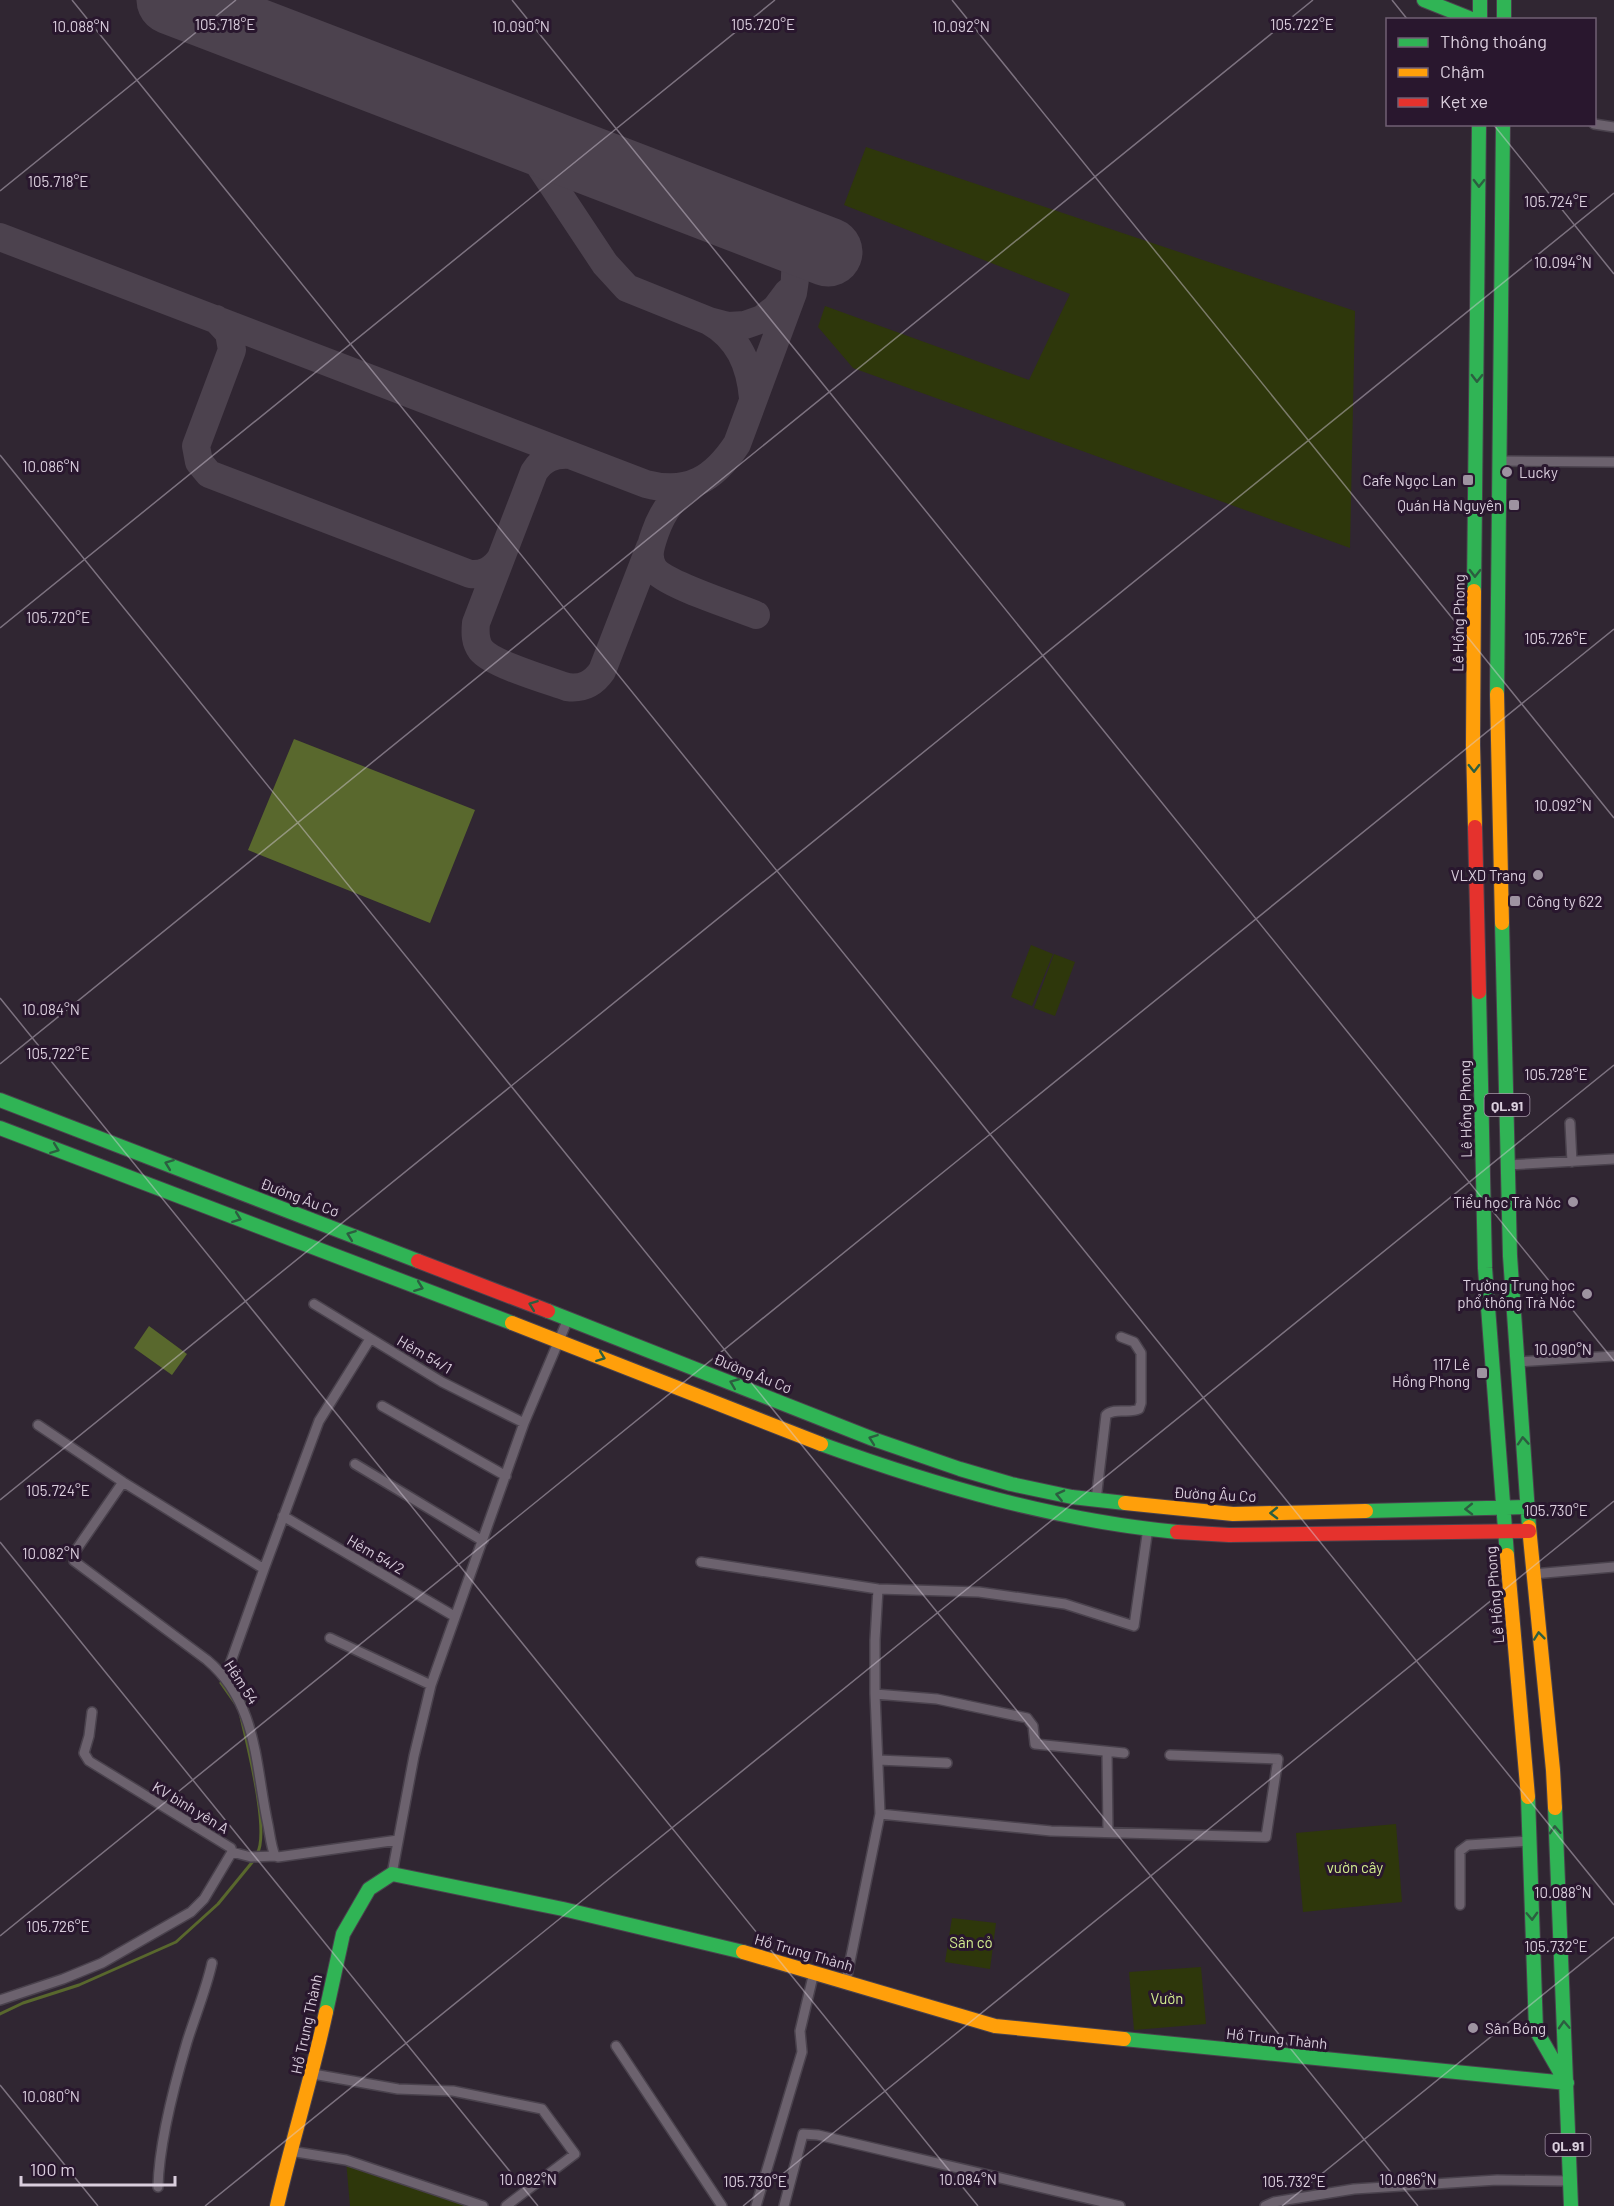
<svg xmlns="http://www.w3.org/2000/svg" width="1614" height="2206" viewBox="0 0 1614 2206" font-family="Barlow,sans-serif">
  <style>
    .green { fill: #2e370b }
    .water { fill: #59682d }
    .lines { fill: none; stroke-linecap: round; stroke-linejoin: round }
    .stream { stroke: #59682d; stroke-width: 3 }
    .taxiway { stroke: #4c424e; stroke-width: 28 }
    .runway { stroke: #4c424e; stroke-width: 69 }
    .street-casing { stroke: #4a424d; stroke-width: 12 }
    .fast-casing { stroke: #4a424d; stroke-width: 16 }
    .slow-casing { stroke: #4a424d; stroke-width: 16 }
    .jam-casing { stroke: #4a424d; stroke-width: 16 }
    .street { stroke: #6c626e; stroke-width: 9 }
    .fast { stroke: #30b455; stroke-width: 14 }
    .slow { stroke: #ff9f0a; stroke-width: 14 }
    .jam { stroke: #e5322d; stroke-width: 14 }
    .oneway { stroke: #2c5e40 }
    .ticks { fill: none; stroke: #dacedd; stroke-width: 1.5; stroke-opacity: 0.45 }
    .poi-dot { fill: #9e93a1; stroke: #29172e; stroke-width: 2 }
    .labels { text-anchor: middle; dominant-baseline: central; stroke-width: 6; stroke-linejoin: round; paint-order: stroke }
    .shield { fill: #29172e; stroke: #a597a8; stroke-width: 1.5 }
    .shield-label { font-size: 14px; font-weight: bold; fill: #dacedd }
    .poi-label { font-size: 15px; fill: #dacedd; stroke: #29172e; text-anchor: end }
    .street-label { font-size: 15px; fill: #dacedd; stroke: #29172e }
    .park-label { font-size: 15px; fill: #d3ed8f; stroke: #29172e }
    .ticks-label { font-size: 15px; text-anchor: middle; fill: #dacedd; stroke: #29172e; stroke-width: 6; stroke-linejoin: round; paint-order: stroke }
  </style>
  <rect width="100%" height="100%" fill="#302632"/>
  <!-- green -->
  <path class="green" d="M866 147 1355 311 1350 548 853 368 818 327 825 306 1029 380 1070 294 844 205Z
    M1031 945 1053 954 1032 1006 1011 997Z
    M1054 954 1075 962 1055 1016 1034 1008Z
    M1396 1824 1402 1902 1303 1912 1296 1833Z
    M952 1918 996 1923 990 1969 945 1962Z
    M1201 1967 1206 2024 1134 2030 1129 1972Z
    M346 2160 483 2206H350Z"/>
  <!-- water -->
  <path class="water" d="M294 739 475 810 430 923 248 850Z
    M149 1326 187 1354 172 1375 134 1348Z"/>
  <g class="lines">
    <!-- stream -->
    <path class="stream" d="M221 1683 235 1703
      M241 1717C247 1744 270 1832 257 1854
      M0 2014 23 2003 79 1985 176 1942 218 1904 254 1860"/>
    <!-- taxiway -->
    <path class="taxiway" d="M489 122 514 135 526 145 605 264 627 288 709 321 728 326 745 325 762 319 776 308 788 292
      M0 237 646 484C688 495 714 479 737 444L793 293C797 273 796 257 791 238
      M216 319 229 333 232 350 196 446 199 462 209 474 470 574C483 575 493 570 501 558
      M709 321C739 338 750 365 753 398
      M570 455C554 454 543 458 534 472L476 623C475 633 475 642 481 650 492 664 547 680 567 687 582 689 593 684 602 671L650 547
      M695 483C674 496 663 510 655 533 651 545 646 557 654 569 666 585 735 606 756 615"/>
    <!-- runway -->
    <path class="runway" d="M171 0 828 252"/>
    <defs>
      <path id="street" d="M1594 124 1614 127
        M1500 461 1614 462
        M1570 1123 1572 1162
        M1508 1165 1614 1159
        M314 1304 442 1382 524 1423
        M1517 1362 1614 1356
        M382 1406 506 1476
        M38 1425 123 1482 264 1569 319 1421 370 1339
        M355 1464 483 1541
        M123 1482 74 1553V1561L207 1660C258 1703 255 1765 268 1825 270 1835 271 1846 275 1856L278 1857 398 1840
        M1096 1500 1106 1415C1115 1407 1129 1414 1139 1409L1141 1403V1353L1134 1342 1121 1337
        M283 1516 454 1616
        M701 1562 878 1589 979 1592 1065 1604 1134 1626 1148 1528
        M1533 1574 1614 1567
        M330 1638 431 1685
        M225 1678 264 1569
        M875 1694 937 1699 1027 1718 1033 1726 1035 1744 1124 1753
        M1107 1752 1108 1832
        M878 1760 947 1763
        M880 1814 1051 1831 1266 1837 1278 1759 1170 1755
        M232 1852 251 1857 275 1856
        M392 1874 414 1756 431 1685 524 1423 568 1319
        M1460 1905V1851L1468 1845 1529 1841
        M846 1981 880 1814 875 1694V1640L878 1589
        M0 2000 63 1979 102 1963 191 1912 204 1899 232 1852 231 1848 89 1761 84 1753 89 1736 92 1712
        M616 2046 722 2206
        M313 2074 398 2089 453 2091 542 2109 575 2154 506 2206
        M290 2151 346 2160 483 2206
        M158 2187C159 2142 174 2086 187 2042 195 2016 206 1990 212 1963
        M756 2206 802 2052 800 2031 814 1972
        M784 2206 803 2134 818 2135 1120 2206
        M1265 2206 1274 2202 1354 2189 1497 2180 1569 2181"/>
      <path id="fast" d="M1424 0 1474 20
        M1480 0V20
        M1504 0V20
        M1474 591 1479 124
        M1497 694 1503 124
        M1502 923 1510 1256 1529 1527
        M1479 992 1485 1268 1507 1555
        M0 1100 418 1261
        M0 1128 512 1323
        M548 1311 873 1439 960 1469 1011 1484 1072 1497 1125 1503
        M821 1444C937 1486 1054 1520 1177 1532
        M1366 1511 1528 1507
        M1528 1797 1536 2030 1564 2079
        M1555 1808 1571 2206
        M326 2012 343 1934 369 1889 392 1874 563 1909 743 1952
        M1124 2039 1567 2083"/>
      <path id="slow" d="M1474 591 1473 745 1475 827
        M1497 694 1502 923
        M512 1323 821 1444
        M1125 1503 1233 1514 1366 1511
        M1529 1527 1553 1770 1555 1808
        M1507 1555 1528 1797
        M743 1952 995 2026 1124 2039
        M277 2206C292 2141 312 2077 326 2012"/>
      <path id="jam" d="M1475 827 1479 992
        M418 1261 548 1311
        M1177 1532 1229 1535 1529 1531"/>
    </defs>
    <!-- street casing -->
    <use href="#street" class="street-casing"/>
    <!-- fast casing -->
    <use href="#fast" class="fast-casing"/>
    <!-- slow casing -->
    <use href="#slow" class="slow-casing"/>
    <!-- jam casing -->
    <use href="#jam" class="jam-casing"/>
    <!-- street -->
    <use href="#street" class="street"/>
    <!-- fast -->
    <use href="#fast" class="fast"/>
    <!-- slow -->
    <use href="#slow" class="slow"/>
    <!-- jam -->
    <use href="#jam" class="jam"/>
  </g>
  <!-- one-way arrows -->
  <defs><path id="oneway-chevron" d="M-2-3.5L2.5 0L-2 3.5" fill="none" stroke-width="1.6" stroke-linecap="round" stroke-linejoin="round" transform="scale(1.5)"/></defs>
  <g class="oneway">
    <use href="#oneway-chevron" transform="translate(1479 183) rotate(91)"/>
    <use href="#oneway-chevron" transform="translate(1477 378) rotate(91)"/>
    <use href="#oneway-chevron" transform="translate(1475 573) rotate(91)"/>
    <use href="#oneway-chevron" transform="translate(1474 768) rotate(89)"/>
    <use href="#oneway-chevron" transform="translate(55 1149) rotate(21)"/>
    <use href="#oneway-chevron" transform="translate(169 1164) rotate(-159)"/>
    <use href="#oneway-chevron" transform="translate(237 1218) rotate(21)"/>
    <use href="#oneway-chevron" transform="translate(351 1235) rotate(-159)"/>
    <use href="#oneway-chevron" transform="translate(419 1287) rotate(21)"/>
    <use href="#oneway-chevron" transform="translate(533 1305) rotate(-159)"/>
    <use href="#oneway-chevron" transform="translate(601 1357) rotate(21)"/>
    <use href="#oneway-chevron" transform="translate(734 1383) rotate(-158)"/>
    <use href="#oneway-chevron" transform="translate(873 1439) rotate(-160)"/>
    <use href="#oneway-chevron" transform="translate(1523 1441) rotate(-94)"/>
    <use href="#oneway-chevron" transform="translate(1060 1495) rotate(-167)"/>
    <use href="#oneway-chevron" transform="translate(1469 1509) rotate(179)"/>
    <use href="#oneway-chevron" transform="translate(1274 1513) rotate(179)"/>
    <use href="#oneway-chevron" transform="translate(1539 1636) rotate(-96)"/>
    <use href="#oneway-chevron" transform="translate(1555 1830) rotate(-93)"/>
    <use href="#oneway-chevron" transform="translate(1532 1916) rotate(88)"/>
    <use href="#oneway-chevron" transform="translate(1564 2025) rotate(-93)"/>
  </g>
  <!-- ticks -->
  <path class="ticks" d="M72 0 1614 1905M512 0 1614 1361M952 0 1614 818M1392 0 1408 20M1493 124 1614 274M0 191 236 0M0 455 1418 2206M0 628 775 0M0 998 978 2206M0 1064 1313 0M0 1500 1614 193M0 1542 538 2206M0 1936 1614 629M0 2085 98 2206M205 2206 1614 1065M743 2206 1614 1501M1282 2206 1614 1937"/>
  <!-- markers -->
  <g class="poi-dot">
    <circle cx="1507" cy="472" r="6"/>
    <rect x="1462" y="474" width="12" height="12" rx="3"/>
    <rect x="1508" y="499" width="12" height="12" rx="3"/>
    <circle cx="1538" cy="875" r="6"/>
    <rect x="1509" y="895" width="12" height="12" rx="3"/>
    <circle cx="1573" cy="1202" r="6"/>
    <circle cx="1587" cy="1294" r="6"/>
    <rect x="1476" y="1367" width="12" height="12" rx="3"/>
    <circle cx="1473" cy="2028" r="6"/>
  </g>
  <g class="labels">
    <!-- shield labels -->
    <g class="shield">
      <rect x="1484.5" y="1094" width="45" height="22" rx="4.5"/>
      <rect x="1545.5" y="2134" width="45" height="22" rx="4.5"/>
    </g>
    <g class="shield-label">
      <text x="1507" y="1105">QL.91</text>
      <text x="1568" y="2145">QL.91</text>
    </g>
    <!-- poi labels -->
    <g class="poi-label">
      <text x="1519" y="472" text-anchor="start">Lucky</text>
      <text x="1456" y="480">Cafe Ngọc Lan</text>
      <text x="1502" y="505">Quán Hà Nguyên</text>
      <text x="1526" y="875">VLXD Trang</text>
      <text x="1527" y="901" text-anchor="start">Công ty 622</text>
      <text x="1561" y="1202">Tiểu học Trà Nóc</text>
      <text x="1575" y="1285">Trường Trung học<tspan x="1575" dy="17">phổ thông Trà Nóc</tspan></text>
      <text x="1470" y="1364">117 Lê<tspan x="1470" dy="17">Hồng Phong</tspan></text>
      <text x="1485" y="2028" text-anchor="start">Sân Bóng</text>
    </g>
    <!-- street labels -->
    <g class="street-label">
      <text transform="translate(1458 623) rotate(-89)">Lê Hồng Phong</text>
      <text transform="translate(1465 1109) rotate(-91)">Lê Hồng Phong</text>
      <text transform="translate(300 1197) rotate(21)">Đường Âu Cơ</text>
      <text transform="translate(425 1354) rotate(30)">Hẻm 54/1</text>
      <text transform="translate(753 1373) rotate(22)">Đường Âu Cơ</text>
      <text transform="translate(1215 1494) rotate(3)">Đường Âu Cơ</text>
      <text transform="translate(376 1554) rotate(30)">Hẻm 54/2</text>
      <text transform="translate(1494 1595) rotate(-95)">Lê Hồng Phong</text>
      <text transform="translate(242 1682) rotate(57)">Hẻm 54</text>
      <text transform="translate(191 1807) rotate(31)">KV bình yên A</text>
      <text transform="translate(804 1952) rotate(16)">Hồ Trung Thành</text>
      <text transform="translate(306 2024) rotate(-78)">Hồ Trung Thành</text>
      <text transform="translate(1277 2038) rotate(6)">Hồ Trung Thành</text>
    </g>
    <!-- park labels -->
    <g class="park-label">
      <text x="1355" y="1867">vườn cây</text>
      <text x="971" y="1942">Sân cỏ</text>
      <text x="1167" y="1998">Vườn</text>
    </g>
  </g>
  <g class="ticks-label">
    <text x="225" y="30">105.718°E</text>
    <text x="763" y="30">105.720°E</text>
    <text x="1302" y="30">105.722°E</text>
    <text x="81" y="32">10.088°N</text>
    <text x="521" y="32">10.090°N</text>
    <text x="961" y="32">10.092°N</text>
    <text x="58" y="187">105.718°E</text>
    <text x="1556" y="207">105.724°E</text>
    <text x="1563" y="268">10.094°N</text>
    <text x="51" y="472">10.086°N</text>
    <text x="58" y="623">105.720°E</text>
    <text x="1556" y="644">105.726°E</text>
    <text x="1563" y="811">10.092°N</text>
    <text x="51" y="1015">10.084°N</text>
    <text x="58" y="1059">105.722°E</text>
    <text x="1556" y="1080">105.728°E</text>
    <text x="1563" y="1355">10.090°N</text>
    <text x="58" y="1496">105.724°E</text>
    <text x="1556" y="1516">105.730°E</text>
    <text x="51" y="1559">10.082°N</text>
    <text x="1563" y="1898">10.088°N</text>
    <text x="58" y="1932">105.726°E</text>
    <text x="1556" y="1952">105.732°E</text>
    <text x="51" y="2102">10.080°N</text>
    <text x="528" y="2185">10.082°N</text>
    <text x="968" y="2185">10.084°N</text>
    <text x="1408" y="2185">10.086°N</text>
    <text x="755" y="2187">105.730°E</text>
    <text x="1294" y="2187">105.732°E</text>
  </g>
  <!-- legend -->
  <rect x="1386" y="18" width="210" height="108" fill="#29172e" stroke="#706074" stroke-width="1.5"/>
  <rect x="1398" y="38" width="30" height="9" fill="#30b455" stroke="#706074" stroke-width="1.5"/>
  <text x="1440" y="48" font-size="18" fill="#dacedd">Thông thoáng</text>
  <rect x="1398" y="68" width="30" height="9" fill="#ff9f0a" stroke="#706074" stroke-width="1.5"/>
  <text x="1440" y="78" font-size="18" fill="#dacedd">Chậm</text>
  <rect x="1398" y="98" width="30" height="9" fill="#e5322d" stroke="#706074" stroke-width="1.5"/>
  <text x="1440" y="108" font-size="18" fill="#dacedd">Kẹt xe</text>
  <!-- scale -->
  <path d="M21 2176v9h154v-9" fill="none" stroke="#dacedd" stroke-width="3"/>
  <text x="30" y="2176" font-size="18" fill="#dacedd" stroke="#29172e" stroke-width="4.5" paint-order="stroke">100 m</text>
</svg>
